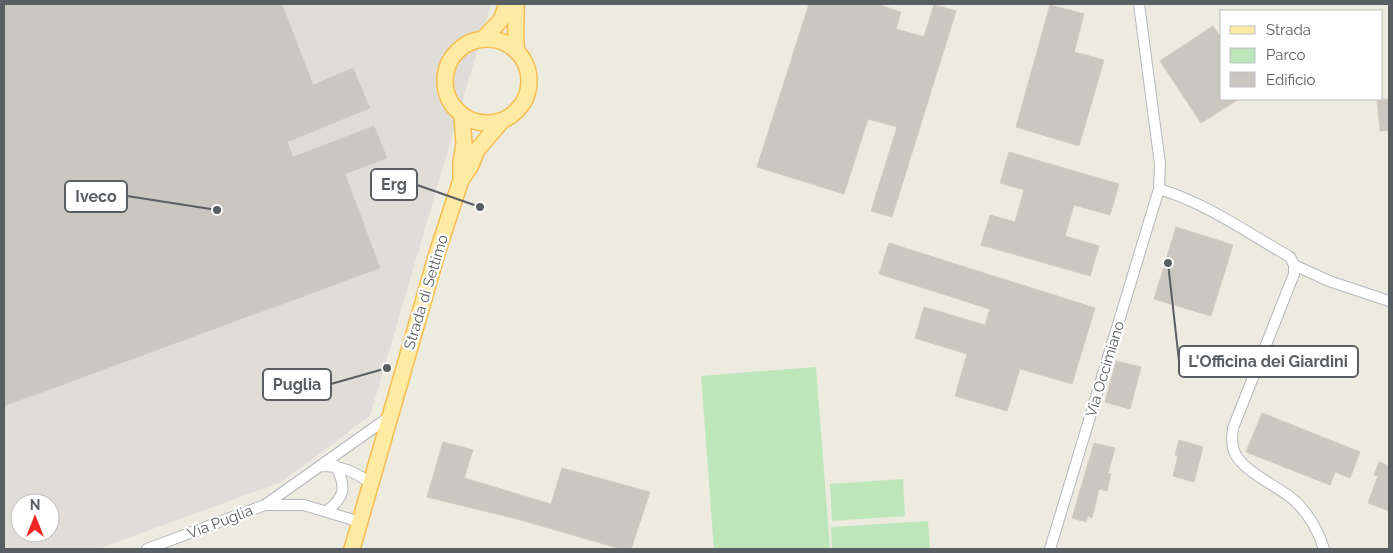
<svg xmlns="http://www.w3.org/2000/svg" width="1393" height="553" viewBox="0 0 1393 553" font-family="Raleway,sans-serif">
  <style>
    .industrial { fill: #e0ddd8; fill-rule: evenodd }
    .green { fill: #bee6bb }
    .building { fill: #cac6c0; stroke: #d2cbbf }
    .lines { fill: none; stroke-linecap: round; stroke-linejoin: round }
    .minor-casing { stroke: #b3b8bc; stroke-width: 12 }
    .primary-casing { stroke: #f8bd4f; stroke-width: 18 }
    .minor { stroke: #fff; stroke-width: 10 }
    .primary { stroke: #ffeaa4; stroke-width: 15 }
    .labels { text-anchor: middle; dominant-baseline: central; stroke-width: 4.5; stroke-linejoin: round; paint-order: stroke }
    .street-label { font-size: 15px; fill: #595e62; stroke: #fff }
    .leader { fill: none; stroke: #595e62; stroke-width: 2 }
    .callout-dot { fill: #595e62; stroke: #fff; stroke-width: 2 }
    .callout { fill: #fff; stroke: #595e62; stroke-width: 2 }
    .callout-label { font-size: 16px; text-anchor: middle; font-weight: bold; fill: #595e62 }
  </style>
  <rect width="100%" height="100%" fill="#edeae0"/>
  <!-- industrial -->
  <path class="industrial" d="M4 4H491L370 416 281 482 98 549H4ZM20 503H50V533H20Z"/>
  <!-- green -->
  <path class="green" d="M816 367 830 549H714L701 376Z
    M903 479 905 516 832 521 830 484Z
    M928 521 930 549H832L831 527Z"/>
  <!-- building -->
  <path class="building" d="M4 4H282L313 85 353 68 370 108 287 142 293 157 374 126 387 158 345 174 380 268 4 406Z
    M809 4H876L901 12 896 29 924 37 934 5 956 11 892 217 871 211 897 127 868 119 844 194 757 167Z
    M1050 5 1084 14 1074 52 1104 60 1079 146 1016 127Z
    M1213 26 1222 39V99H1239L1201 123 1160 61Z
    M1377 99H1389V130L1380 131Z
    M1009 152 1119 184 1110 215 1074 205 1065 236 1099 246 1090 276 981 245 990 215 1015 222 1024 190 1000 183Z
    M1176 227 1233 245 1211 316 1154 299Z
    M889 243 1095 308 1072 384 1020 369 1007 411 955 396 967 354 915 338 924 307 985 325 990 309 879 274Z
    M1116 361 1141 367 1130 409 1105 402Z
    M1262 413 1360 452 1350 478 1335 472 1330 485 1246 452Z
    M1179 440 1203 447 1194 482 1173 476 1178 456 1175 455Z
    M443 442 473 450 464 478 551 504 562 468 650 492 631 549H621L517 519 427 497Z
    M1094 443 1115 448 1108 473 1111 474 1107 491 1099 489 1092 518 1088 516 1086 522 1072 518Z
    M1379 462 1389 466V511L1368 503 1378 476 1374 475Z"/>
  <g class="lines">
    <defs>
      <path id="minor" d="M1139 4 1160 164 1159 189C1206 203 1248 233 1290 257L1294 265V274L1233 428C1232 435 1231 443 1234 451 1241 471 1278 486 1294 500 1308 513 1318 530 1324 549
        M1294 265 1329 281 1389 301
        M321 466C344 466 352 471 371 483
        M265 505H304L360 522
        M327 511C346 496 346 487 336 466
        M147 549 265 505 389 417
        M1050 549 1159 189"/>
      <path id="primary" d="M516 4C517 21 514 33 517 52
        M484 38 501 20 505 9 510 4
        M445 81a42 42 0 1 1 84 0a42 42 0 1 1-84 0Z
        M461 180V163L464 144 462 116
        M352 549 438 250 461 180 470 167 477 150 501 122"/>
    </defs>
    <!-- minor casing -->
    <use href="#minor" class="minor-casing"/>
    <!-- primary casing -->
    <use href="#primary" class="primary-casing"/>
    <!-- minor -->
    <use href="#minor" class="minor"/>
    <!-- primary -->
    <use href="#primary" class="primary"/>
  </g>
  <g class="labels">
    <!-- street labels -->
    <g class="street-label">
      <text transform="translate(426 292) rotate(-73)">Strada di Settimo</text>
      <text transform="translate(1105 369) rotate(-73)">Via Occimiano</text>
      <text transform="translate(220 522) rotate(-21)">Via Puglia</text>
    </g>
  </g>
  <!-- callouts -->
  <path class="leader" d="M480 207L417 185M217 210L127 196M1168 263L1179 361M387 368L331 384"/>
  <g class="callout-dot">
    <circle cx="480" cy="207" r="5"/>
    <circle cx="217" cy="210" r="5"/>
    <circle cx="1168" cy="263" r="5"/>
    <circle cx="387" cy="368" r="5"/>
  </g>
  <g class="callout">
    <rect x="371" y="169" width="46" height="31" rx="5"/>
    <rect x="65" y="181" width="62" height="31" rx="5"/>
    <rect x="1179" y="346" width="179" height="31" rx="5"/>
    <rect x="263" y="369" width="68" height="31" rx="5"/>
  </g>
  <g class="callout-label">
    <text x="394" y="190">Erg</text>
    <text x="96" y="202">Iveco</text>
    <text x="1268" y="367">L'Officina dei Giardini</text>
    <text x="297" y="390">Puglia</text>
  </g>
  <!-- border -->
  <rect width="1393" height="553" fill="none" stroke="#595e62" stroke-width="10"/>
  <!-- legend -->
  <rect x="1220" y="10" width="162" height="90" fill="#ffffff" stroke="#bdbfc0"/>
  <rect x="1230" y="26" width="25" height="8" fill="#ffeaa4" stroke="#bdbfc0"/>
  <text x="1266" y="35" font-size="15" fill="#595e62">Strada</text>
  <rect x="1230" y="48" width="25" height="15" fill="#bee6bb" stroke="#bdbfc0"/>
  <text x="1266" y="60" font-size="15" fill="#595e62">Parco</text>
  <rect x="1230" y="72" width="25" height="15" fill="#cac6c0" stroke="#bdbfc0"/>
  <text x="1266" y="85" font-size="15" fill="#595e62">Edificio</text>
  <!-- north arrow -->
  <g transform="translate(35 518)"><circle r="24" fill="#ffffff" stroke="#bdbfc0"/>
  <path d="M0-4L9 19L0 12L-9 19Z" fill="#f12522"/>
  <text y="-8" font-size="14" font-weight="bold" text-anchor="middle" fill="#595e62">N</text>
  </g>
</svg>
